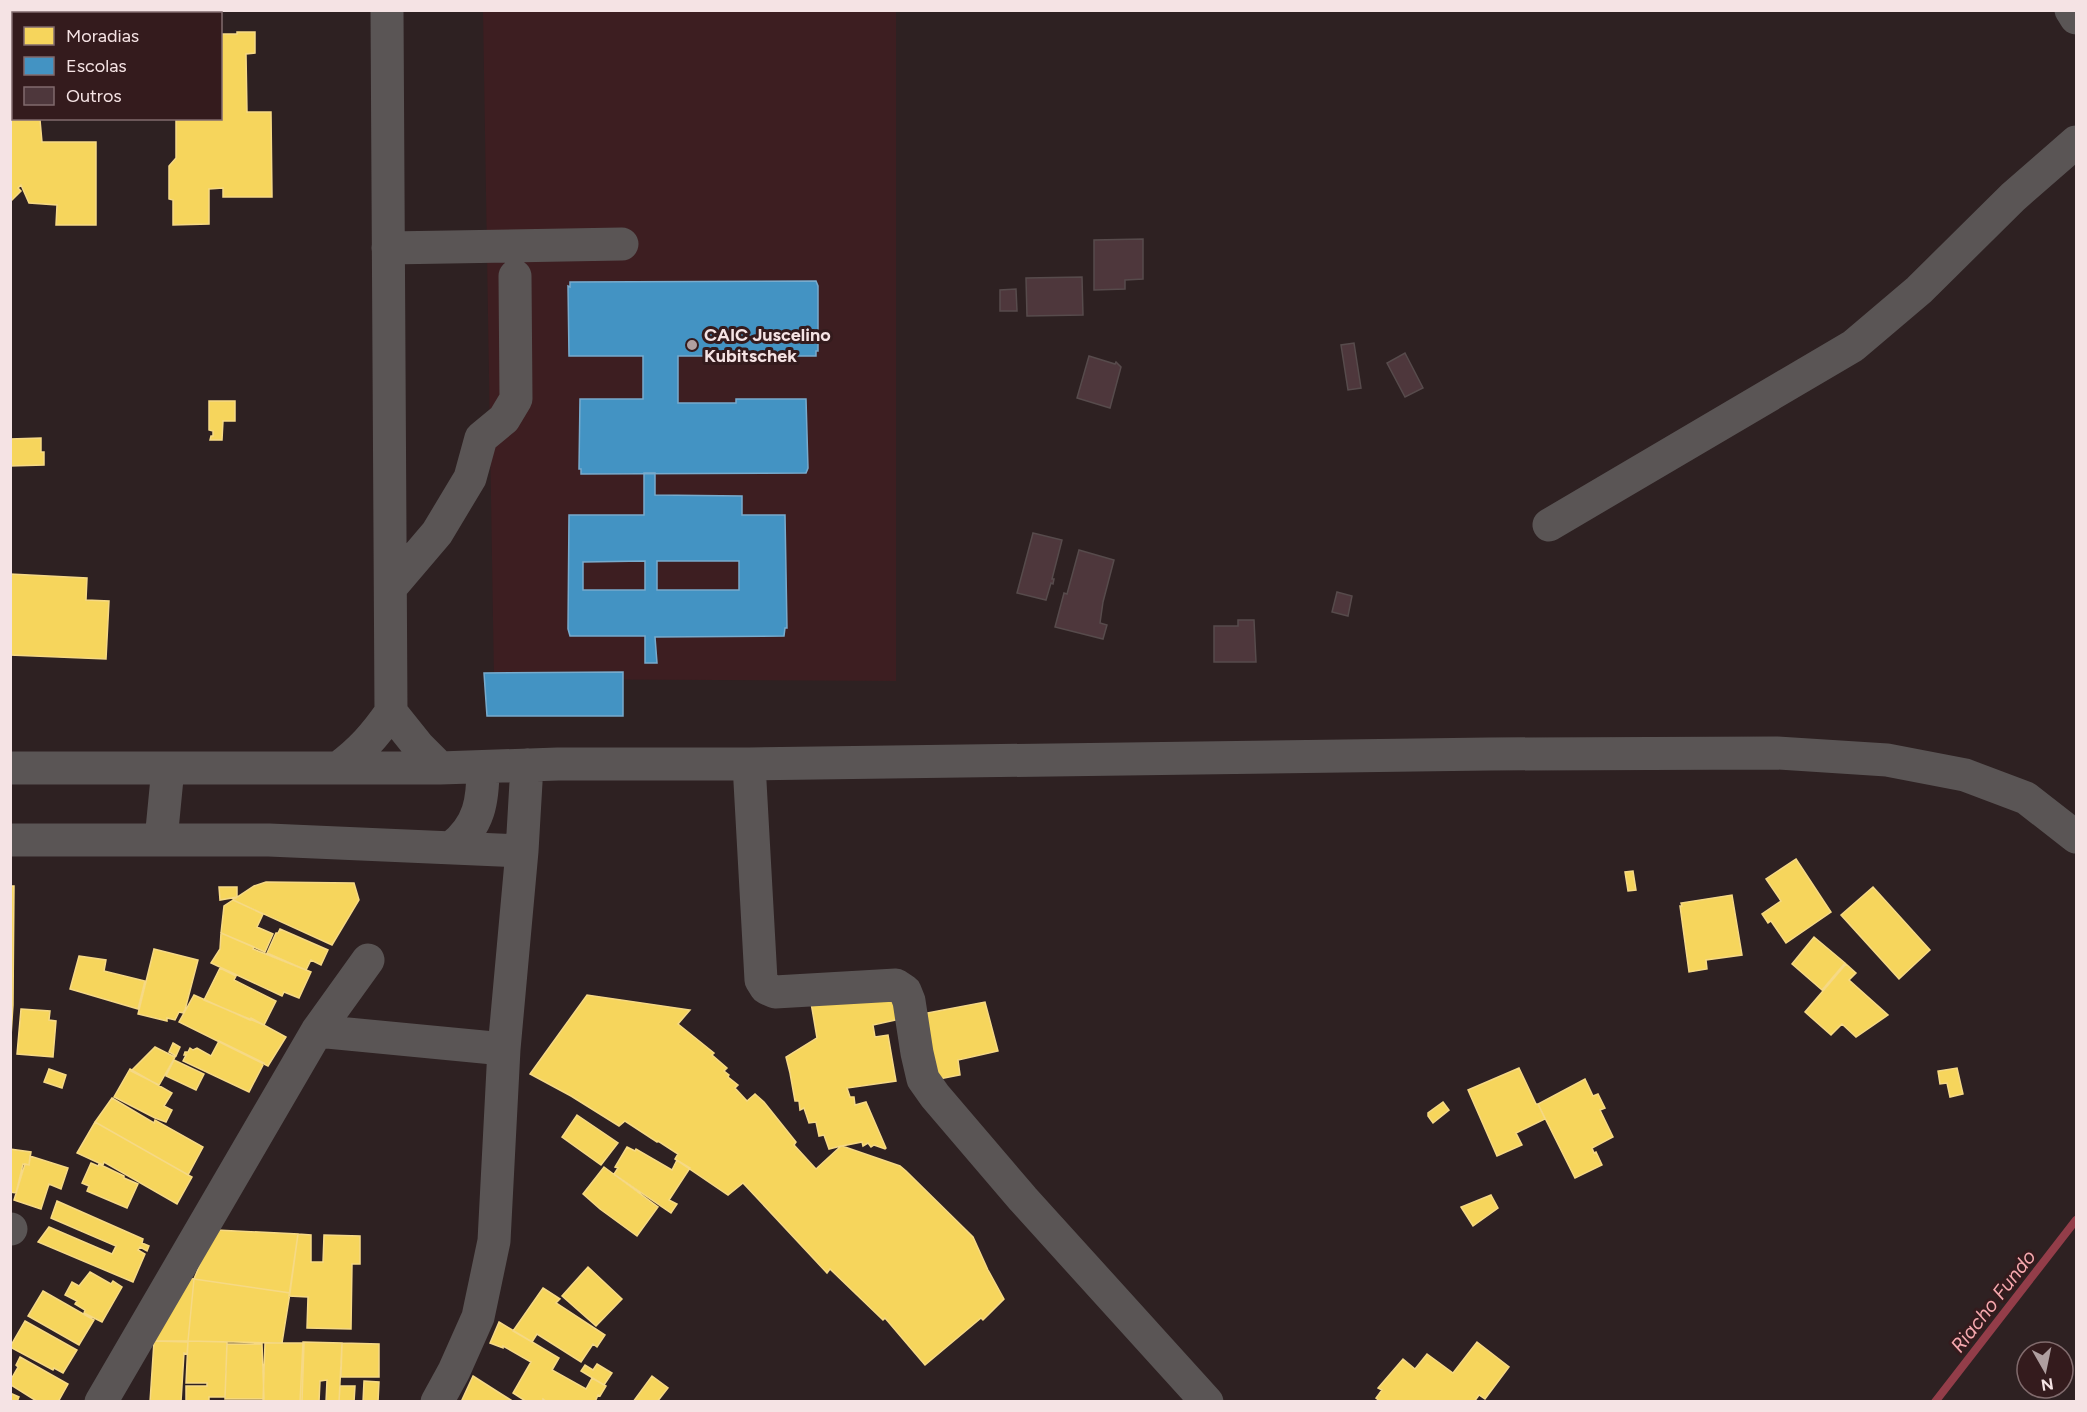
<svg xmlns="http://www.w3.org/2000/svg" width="2087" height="1412" viewBox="0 0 2087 1412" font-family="Figtree,sans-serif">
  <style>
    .built { fill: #3d1e21 }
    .homes { fill: #f6d55c; stroke: #f6d985; stroke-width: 1.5 }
    .schools { fill: #4393c3; stroke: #78abcd; stroke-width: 1.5; fill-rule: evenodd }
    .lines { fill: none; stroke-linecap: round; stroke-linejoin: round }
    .stream { stroke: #933d49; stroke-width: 8 }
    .building { fill: #4e373c; stroke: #574b4c; stroke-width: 1.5 }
    .minor { stroke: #5a5555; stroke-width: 33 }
    .poi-dot { fill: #af9fa0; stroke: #341b1d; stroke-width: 2 }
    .labels { text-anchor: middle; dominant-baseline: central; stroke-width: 6; stroke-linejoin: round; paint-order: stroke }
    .poi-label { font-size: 18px; font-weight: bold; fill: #f5e3e4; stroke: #341b1d; text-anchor: start }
    .water-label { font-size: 20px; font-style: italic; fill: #f6a8ae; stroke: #341b1d }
  </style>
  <rect width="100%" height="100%" fill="#2e2122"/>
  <!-- built -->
  <path class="built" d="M483 11H896V681L494 679Z"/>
  <!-- homes -->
  <path class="homes" d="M237 32H255V53L246 54 247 112H271L272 197H223V188L209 189V224L173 225V200L169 199V166L176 158V118H220V34H237Z
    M10 120H40L42 142H96V225H56L57 205 29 203 21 185 18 188 21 191 10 202Z
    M209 401H235V421H223L222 440H210L211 436H213V431L209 430Z
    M41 438V452H44V465L10 466V439Z
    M10 574 87 578 86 600 109 601 106 659 10 655Z
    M1796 859 1831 912 1786 943 1771 921 1768 923 1762 914 1781 901 1766 879Z
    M1633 871 1636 890 1628 891 1625 872Z
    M266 882 354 883 359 900 332 945 233 900 254 886Z
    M10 886H14L13 1005 10 1052Z
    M219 887H237V897L220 900Z
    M1873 887 1930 950 1899 979 1841 915Z
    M1732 895 1742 955 1706 960 1707 969 1689 972 1680 906H1682L1681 903Z
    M233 900 263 914 257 927 273 934 265 952 221 933 224 906Z
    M280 929 328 950 321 965 311 960 306 970 267 953 276 933H278Z
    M221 933 254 947 253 949 311 972 299 998 284 992 282 996 211 963 220 949Z
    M1814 937 1845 963 1822 990 1792 964Z
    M154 949 198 960 185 1010 183 1013 179 1012 175 1020 167 1018V1021L138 1014Z
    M79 956 106 960 104 971 145 981 138 1009 70 989Z
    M1846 964 1856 973 1849 980 1888 1015 1856 1037 1842 1024 1831 1035 1805 1012Z
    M220 968 236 976 234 980 276 1001 264 1025 204 1000Z
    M892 976 901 1018 985 1002 998 1051 958 1060 960 1075 913 1084 900 1019 873 1025 875 1037 888 1035 896 1081 847 1088 850 1097H854L855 1105 866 1102 886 1148 885 1149 874 1145 871 1147 868 1143 863 1146 862 1142 842 1146 900 1166 906 1171 973 1237 988 1270 1004 1299 983 1320 981 1318 925 1365 885 1318 883 1320 830 1269 827 1273 743 1183 728 1195 675 1159 678 1154 658 1141 657 1142 625 1121 619 1126 571 1096 530 1074 587 995 690 1010 678 1024 714 1053 712 1055 727 1068 724 1071 729 1075 728 1077 738 1085 735 1088 747 1101 755 1094 764 1102 796 1142 794 1145 816 1169 841 1146 829 1149 824 1135 819 1136 816 1122 809 1123 804 1108 800 1110 799 1101H795L790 1073 786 1057 817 1038 808 985Z
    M194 995 250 1020 251 1018 286 1037 268 1066 179 1022Z
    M21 1009 50 1011 49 1020 56 1021 53 1057 17 1054Z
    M219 1041 264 1063 249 1092 183 1061 186 1055H184L185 1052H188L190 1048 193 1050 197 1048 211 1056Z
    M173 1043 180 1047 176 1056 169 1052Z
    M155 1047 175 1057 159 1085 131 1071Z
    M174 1060 204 1074 196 1090 166 1076Z
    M1519 1068 1536 1104H1538L1545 1119 1516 1133 1522 1145 1497 1156 1468 1090Z
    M1957 1068 1963 1094 1950 1097 1947 1083 1940 1084 1938 1071Z
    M49 1069 66 1075 62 1088 44 1082Z
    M130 1069 172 1093 164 1106 172 1110 166 1122 155 1118 114 1097Z
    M1585 1079 1593 1096 1598 1094 1605 1108 1600 1110 1613 1137 1592 1148 1594 1153 1596 1152 1602 1165 1575 1178 1538 1104Z
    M112 1098 154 1123 155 1120 203 1147 188 1175 95 1122Z
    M1443 1102 1449 1110 1433 1123 1428 1116V1113Z
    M577 1115 618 1143 601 1165 562 1137Z
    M95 1122 192 1177 177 1204 104 1162 103 1165 77 1153Z
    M627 1147 635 1151 636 1149 672 1170 677 1160 690 1168 669 1200 677 1204 671 1213 614 1174 618 1168 615 1167Z
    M10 1149 31 1152 29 1165 23 1164 16 1193 10 1192Z
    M30 1156 68 1168 61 1189 49 1184 41 1209 14 1200 25 1164 29 1165Z
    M91 1163 98 1166 99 1164 124 1176V1178L138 1184 127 1208 87 1191 89 1186 82 1183Z
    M604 1167 658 1207 637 1236 600 1209 583 1194Z
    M1491 1195 1498 1208 1473 1226 1461 1207Z
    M57 1201 143 1239 142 1243 149 1246 147 1251 140 1247 138 1250 145 1254 133 1282 38 1242 49 1227 112 1254 116 1246 51 1218Z
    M216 1230 298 1234 290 1293 194 1279 213 1232Z
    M298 1234 311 1235V1262H323L324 1235 360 1236V1264H352L351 1329 307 1328 308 1297 289 1296Z
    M588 1267 622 1299 596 1326 562 1296Z
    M90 1272 111 1284 113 1281 122 1287 102 1322 84 1313 85 1310 75 1304 77 1301 65 1295 72 1282 79 1286Z
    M182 1278 194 1279 188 1341H146Z
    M194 1279 290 1293 282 1343 188 1341Z
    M543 1288 560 1299 556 1303 605 1335 597 1347 593 1344 581 1362 537 1334 532 1342 513 1331Z
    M43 1291 94 1320 79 1345 28 1316Z
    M25 1321 77 1350 63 1373 54 1368 53 1370 10 1347Z
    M499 1322 559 1358 552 1370 586 1389 592 1378 606 1386 600 1396 598 1395 595 1402H547L543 1399 542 1402H527L513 1393 531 1362 503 1346V1348L490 1343Z
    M154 1341 188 1342 187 1354 184 1353 181 1402H150Z
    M188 1341 227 1342 225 1397H209V1402H186V1386H207V1383H186Z
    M303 1342 342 1343 339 1402H326L327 1380 320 1381 319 1402H300Z
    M1477 1342 1509 1367 1485 1399 1479 1395 1474 1402H1381L1376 1398 1382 1390 1378 1388 1403 1359 1415 1369 1427 1354 1453 1373Z
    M265 1343H304L302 1402H263Z
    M342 1343 379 1344V1377H341Z
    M227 1344H262L264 1399H225Z
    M20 1357 68 1384 58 1402H38L11 1385 10 1381 18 1367 16 1365Z
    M597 1364 612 1373 604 1385 581 1371 585 1365 593 1370Z
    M473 1376 498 1392 514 1402H461Z
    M652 1376 668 1388 657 1402H633Z
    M364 1381 379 1382 378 1402H363Z
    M340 1386H355L354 1402H339Z
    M10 1393 19 1397 17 1402H10Z"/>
  <!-- schools -->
  <path class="schools" d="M816 281 818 286V351H816V356H678V403H736V399H806L808 468 806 473 581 474V469H579L580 399H643V356H569L568 286 570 287V282Z
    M644 473H655V495L742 496V515H785L787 628H785L784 636 655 637 657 663H645V636H570L568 629 569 515H644ZM645 561V590H583V562ZM657 561H739V590H657Z
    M623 672V716H487L484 673Z"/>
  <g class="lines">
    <!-- stream -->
    <path class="stream" d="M1935 1402 2076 1220"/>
  </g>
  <!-- building -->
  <path class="building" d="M1143 239V279L1125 280V289L1094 290V240Z
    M1082 277 1083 315 1027 316 1026 278Z
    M1016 289 1017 311H1000V290Z
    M1354 343 1361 388 1348 390 1341 345Z
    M1405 353 1423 388 1405 397 1387 363Z
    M1089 356 1115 364 1116 362 1121 367 1110 408 1077 398Z
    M1033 533 1062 540 1052 579H1054L1053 584 1051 583 1046 600 1017 593Z
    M1079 550 1114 560 1103 602 1100 623 1107 625 1103 639 1055 627 1064 593 1067 594Z
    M1337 592 1352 596 1348 616 1332 612Z
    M1238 620H1254L1256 662H1214V626H1238Z"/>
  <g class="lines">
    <!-- minor -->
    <path class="minor" d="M2071 10 2076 18
      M10 33H14
      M388 248 622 244
      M1549 525 1853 346 1919 290 2013 197 2076 142
      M391 587 437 533 470 478 481 438 504 419 516 399 515 276
      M391 712 419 747 440 768
      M749 764 761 980 766 988 775 992 896 985 905 991 909 1001 917 1053 923 1079 935 1096 1023 1199 1207 1402
      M10 768H440L558 764H749L1489 754 1777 753 1887 760 1965 775 2026 798 2076 837
      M338 768C361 751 375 735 391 712L387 10
      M10 840H269L522 851
      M161 840 168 768
      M452 847C480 825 483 800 483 767
      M317 1031 504 1049
      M10 1229H11
      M101 1402 317 1031 368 960
      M437 1402 454 1371 478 1317 494 1241 504 1049 522 851 527 765"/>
  </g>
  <!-- markers -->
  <circle class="poi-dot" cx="692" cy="345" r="6"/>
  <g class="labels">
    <!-- poi labels -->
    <g class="poi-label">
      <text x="704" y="335">CAIC Juscelino<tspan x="704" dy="21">Kubitschek</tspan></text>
    </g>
    <!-- water labels -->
    <g class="water-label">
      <text transform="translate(1993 1301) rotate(-52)">Riacho Fundo</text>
    </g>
  </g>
  <!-- border -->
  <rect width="2087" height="1412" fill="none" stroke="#f5e3e4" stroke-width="24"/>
  <!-- legend -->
  <rect x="12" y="12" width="210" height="108" fill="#341b1d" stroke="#816b6d" stroke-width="1.5"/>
  <rect x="24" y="27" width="30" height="18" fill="#f6d55c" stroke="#816b6d" stroke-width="1.5"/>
  <text x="66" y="42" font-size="18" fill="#f5e3e4">Moradias</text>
  <rect x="24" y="57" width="30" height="18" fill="#4393c3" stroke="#816b6d" stroke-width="1.5"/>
  <text x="66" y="72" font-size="18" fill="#f5e3e4">Escolas</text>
  <rect x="24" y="87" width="30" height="18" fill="#4e373c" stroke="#816b6d" stroke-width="1.5"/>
  <text x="66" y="102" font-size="18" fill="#f5e3e4">Outros</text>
  <!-- north arrow -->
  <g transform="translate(2045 1370) rotate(171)"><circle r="28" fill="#341b1d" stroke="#816b6d" stroke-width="1.5"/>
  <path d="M0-4.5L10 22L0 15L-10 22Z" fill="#af9fa0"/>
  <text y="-9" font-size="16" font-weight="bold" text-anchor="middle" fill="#f5e3e4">N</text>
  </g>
</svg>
